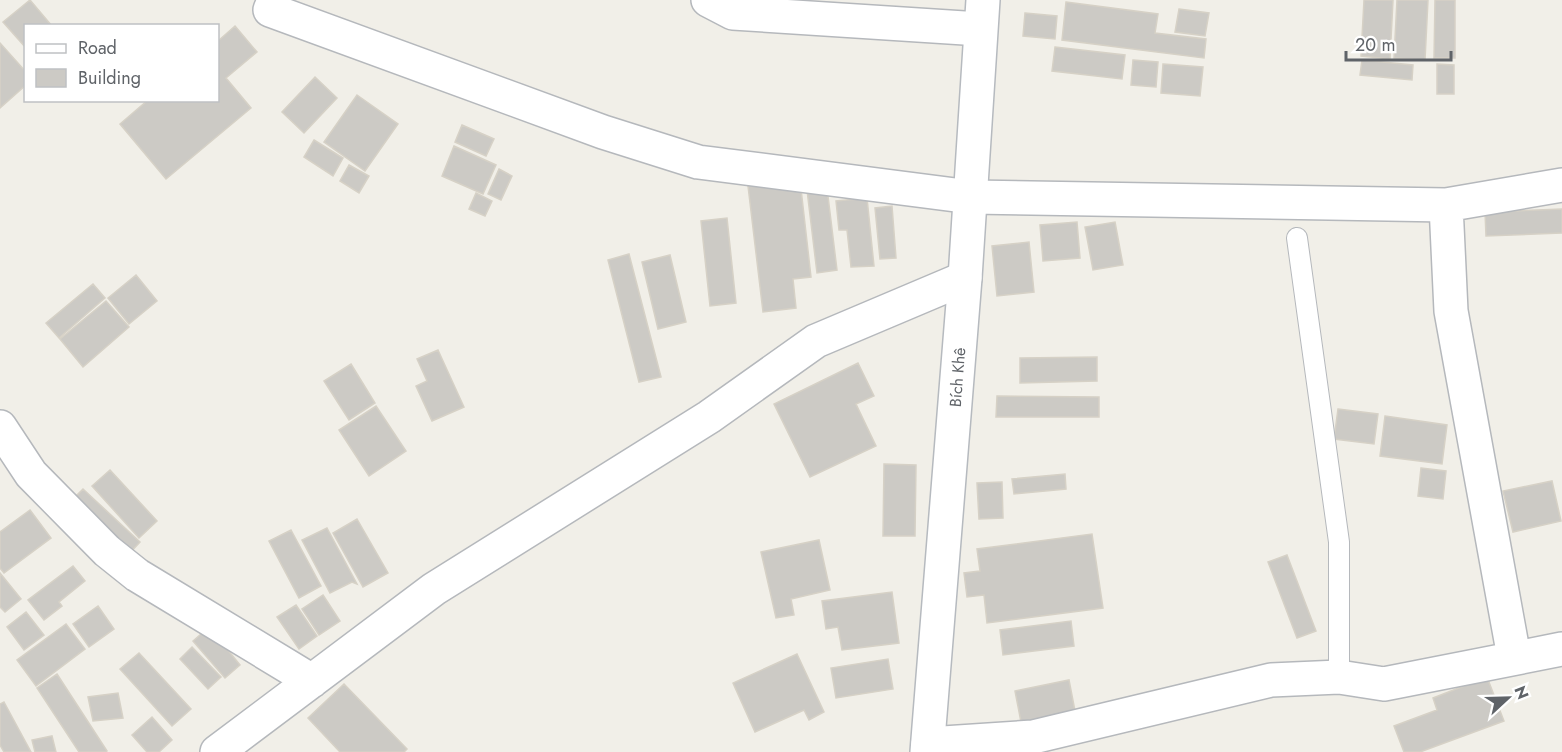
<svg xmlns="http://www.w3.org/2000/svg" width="1562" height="752" viewBox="0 0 1562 752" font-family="Jost,sans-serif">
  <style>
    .building { fill: #cccac5; stroke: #d6d1c6; stroke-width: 1.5 }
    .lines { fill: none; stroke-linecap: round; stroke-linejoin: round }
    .service-casing { stroke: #b5b8bc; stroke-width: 22 }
    .minor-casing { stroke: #b5b8bc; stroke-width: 36 }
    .secondary-casing { stroke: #b6babf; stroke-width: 36 }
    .service { stroke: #fff; stroke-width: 20 }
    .minor { stroke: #fff; stroke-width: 33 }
    .secondary { stroke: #fff; stroke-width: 33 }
    .labels { text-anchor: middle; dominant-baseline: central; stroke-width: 6; stroke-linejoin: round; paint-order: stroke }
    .street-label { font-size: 16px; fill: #5f6368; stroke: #fff }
  </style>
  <rect width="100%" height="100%" fill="#f1efe8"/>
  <!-- building -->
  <path class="building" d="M30 0 52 26H26V48L3 22Z
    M1364 0H1393L1390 59 1361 56Z
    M1397 0H1428L1425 60 1394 58Z
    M1435 0H1455V58H1434Z
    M1066 2 1158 14 1155 33 1206 39 1204 58 1062 40Z
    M1179 9 1209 13 1205 36 1175 32Z
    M1025 13 1057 16 1055 39 1023 36Z
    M235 26 257 52 226 78 251 108 166 179 120 124 148 100H218V41Z
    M0 43 26 72V85L0 108Z
    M1055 47 1125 55 1122 79 1052 71Z
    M1133 60 1158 62 1156 87 1131 85Z
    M1362 60 1413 65 1412 80 1360 75Z
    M1163 64 1203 67 1200 96 1161 93Z
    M1437 64 1454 65V94H1437Z
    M315 77 337 98 304 133 282 112Z
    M357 95 398 124 365 171 324 142Z
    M462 125 494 139 486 156 455 142Z
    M314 140 343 158 333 176 304 157Z
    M454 146 496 165 483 194 442 176Z
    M349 165 369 176 359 193 340 181Z
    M499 169 512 176 501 200 488 194Z
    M800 180 811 277 793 279 796 308 763 312 748 186Z
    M827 188 837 270 817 273 807 190Z
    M476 193 492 201 485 216 469 209Z
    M867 198 874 266 851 267 847 230H839L836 201Z
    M892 206 896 258 880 259 875 208Z
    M1562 209V233L1486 236 1485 212Z
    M727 218 736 303 710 306 701 221Z
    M1077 222 1080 258 1043 261 1040 225Z
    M1115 222 1123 265 1093 270 1085 227Z
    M1029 242 1034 292 997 296 992 246Z
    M629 254 661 377 639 382 608 260Z
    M670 255 686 322 658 329 642 262Z
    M136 275 157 301 129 324 108 298Z
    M93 284 105 298 59 338 46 323Z
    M106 301 129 327 83 367 60 339Z
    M438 350 464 407 432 421 416 386 427 381 417 359Z
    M1097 357V381L1020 383V358Z
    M858 363 874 396 856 404 876 446 810 477 774 404Z
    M351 364 375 403 349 420 324 381Z
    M997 396 1099 397V417H996Z
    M376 406 406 451 369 476 339 430Z
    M1338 409 1378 414 1374 444 1334 439Z
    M1385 416 1447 425 1442 464 1380 456Z
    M884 464 916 465 915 536H883Z
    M1421 468 1446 471 1443 499 1418 496Z
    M110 470 157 521 139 538 92 486Z
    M1065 474 1066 489 1014 494 1012 479Z
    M1552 481 1561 521 1513 532 1503 491Z
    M1002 482 1003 518 979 519 977 483Z
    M83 489 140 542 127 556 69 503Z
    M30 510 51 538 4 573 0 568V532Z
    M357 519 388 573 363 587 333 533Z
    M327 528 357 584 352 582 330 593 302 540Z
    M291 530 321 586 299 598 269 541Z
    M1092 534 1103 608 987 623 984 595 967 597 964 573 980 571 977 549Z
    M819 540 830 590 791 599 794 615 776 618 761 552Z
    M1287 555 1316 631 1297 638 1268 562Z
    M73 566 85 581 59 602 62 606 44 620 28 600Z
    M0 573 21 599 5 612 0 607Z
    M892 592 899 643 842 650 838 627 826 629 822 601Z
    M323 595 340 621 319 635 302 609Z
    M296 605 317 636 299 649 277 617Z
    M98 606 114 629 89 647 73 624Z
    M26 612 44 635 24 650 7 627Z
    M1071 621 1074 646 1003 655 1000 630Z
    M66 624 85 649 36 686 17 660Z
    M209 627 240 665 225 678 193 641Z
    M192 647 221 677 208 689 180 659Z
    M139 653 191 709 172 726 120 669Z
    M797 654 824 712 809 720 804 710 755 732 733 683Z
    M888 659 893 689 836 698 831 668Z
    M57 674 107 751 106 752H79L37 688Z
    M1487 677 1504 721 1420 752H1404L1394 726 1437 710 1433 698Z
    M1069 680 1075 711 1021 722 1015 691Z
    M344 684 407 749 404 752H340L308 718Z
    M118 693 123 718 93 721 88 697Z
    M4 702 31 752H4L0 745V704Z
    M152 717 172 740 159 752H147L132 735Z
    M52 736 56 752H35L32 740Z"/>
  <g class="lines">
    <defs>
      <path id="service" d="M1297 238 1339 542V677"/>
      <path id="minor" d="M274 0 270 10 603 132 698 162 971 197 1446 205 1562 185
        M708 0 733 13 980 29
        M1446 205 1451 311 1514 657
        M0 427 31 474 107 551 137 575 312 681
        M928 744 1033 737 1271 680 1339 677 1384 684 1562 649
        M217 752 434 589 709 417 816 341 965 278"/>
      <g id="secondary">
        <path id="s1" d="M927 752 965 278 983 0"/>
      </g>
    </defs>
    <!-- service casing -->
    <use href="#service" class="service-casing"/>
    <!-- minor casing -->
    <use href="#minor" class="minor-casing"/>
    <!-- secondary casing -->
    <use href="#secondary" class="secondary-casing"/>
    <!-- service -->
    <use href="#service" class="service"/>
    <!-- minor -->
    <use href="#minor" class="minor"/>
    <!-- secondary -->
    <use href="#secondary" class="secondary"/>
  </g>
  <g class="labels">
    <!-- street labels -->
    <g class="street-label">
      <text stroke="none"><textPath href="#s1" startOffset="376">Bích Khê</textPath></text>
    </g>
  </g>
  <!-- legend -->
  <rect x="24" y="24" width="195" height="78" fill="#ffffff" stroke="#bfc1c3" stroke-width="1.5"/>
  <rect x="36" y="44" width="30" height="9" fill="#ffffff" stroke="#bfc1c3" stroke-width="1.5"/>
  <text x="78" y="54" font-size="18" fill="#5f6368">Road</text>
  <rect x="36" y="69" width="30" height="18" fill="#cccac5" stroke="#bfc1c3" stroke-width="1.5"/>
  <text x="78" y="84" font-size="18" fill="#5f6368">Building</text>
  <!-- north arrow -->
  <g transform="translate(1508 698) rotate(68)" stroke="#ffffff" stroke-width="4.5" paint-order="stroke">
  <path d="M0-4.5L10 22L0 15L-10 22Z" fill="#5f6368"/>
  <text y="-9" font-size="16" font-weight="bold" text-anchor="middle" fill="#5f6368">N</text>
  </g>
  <!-- scale -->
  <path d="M1346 51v9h105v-9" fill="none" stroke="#5f6368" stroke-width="3"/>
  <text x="1355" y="51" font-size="18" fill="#5f6368" stroke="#ffffff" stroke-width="4.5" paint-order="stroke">20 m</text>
</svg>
